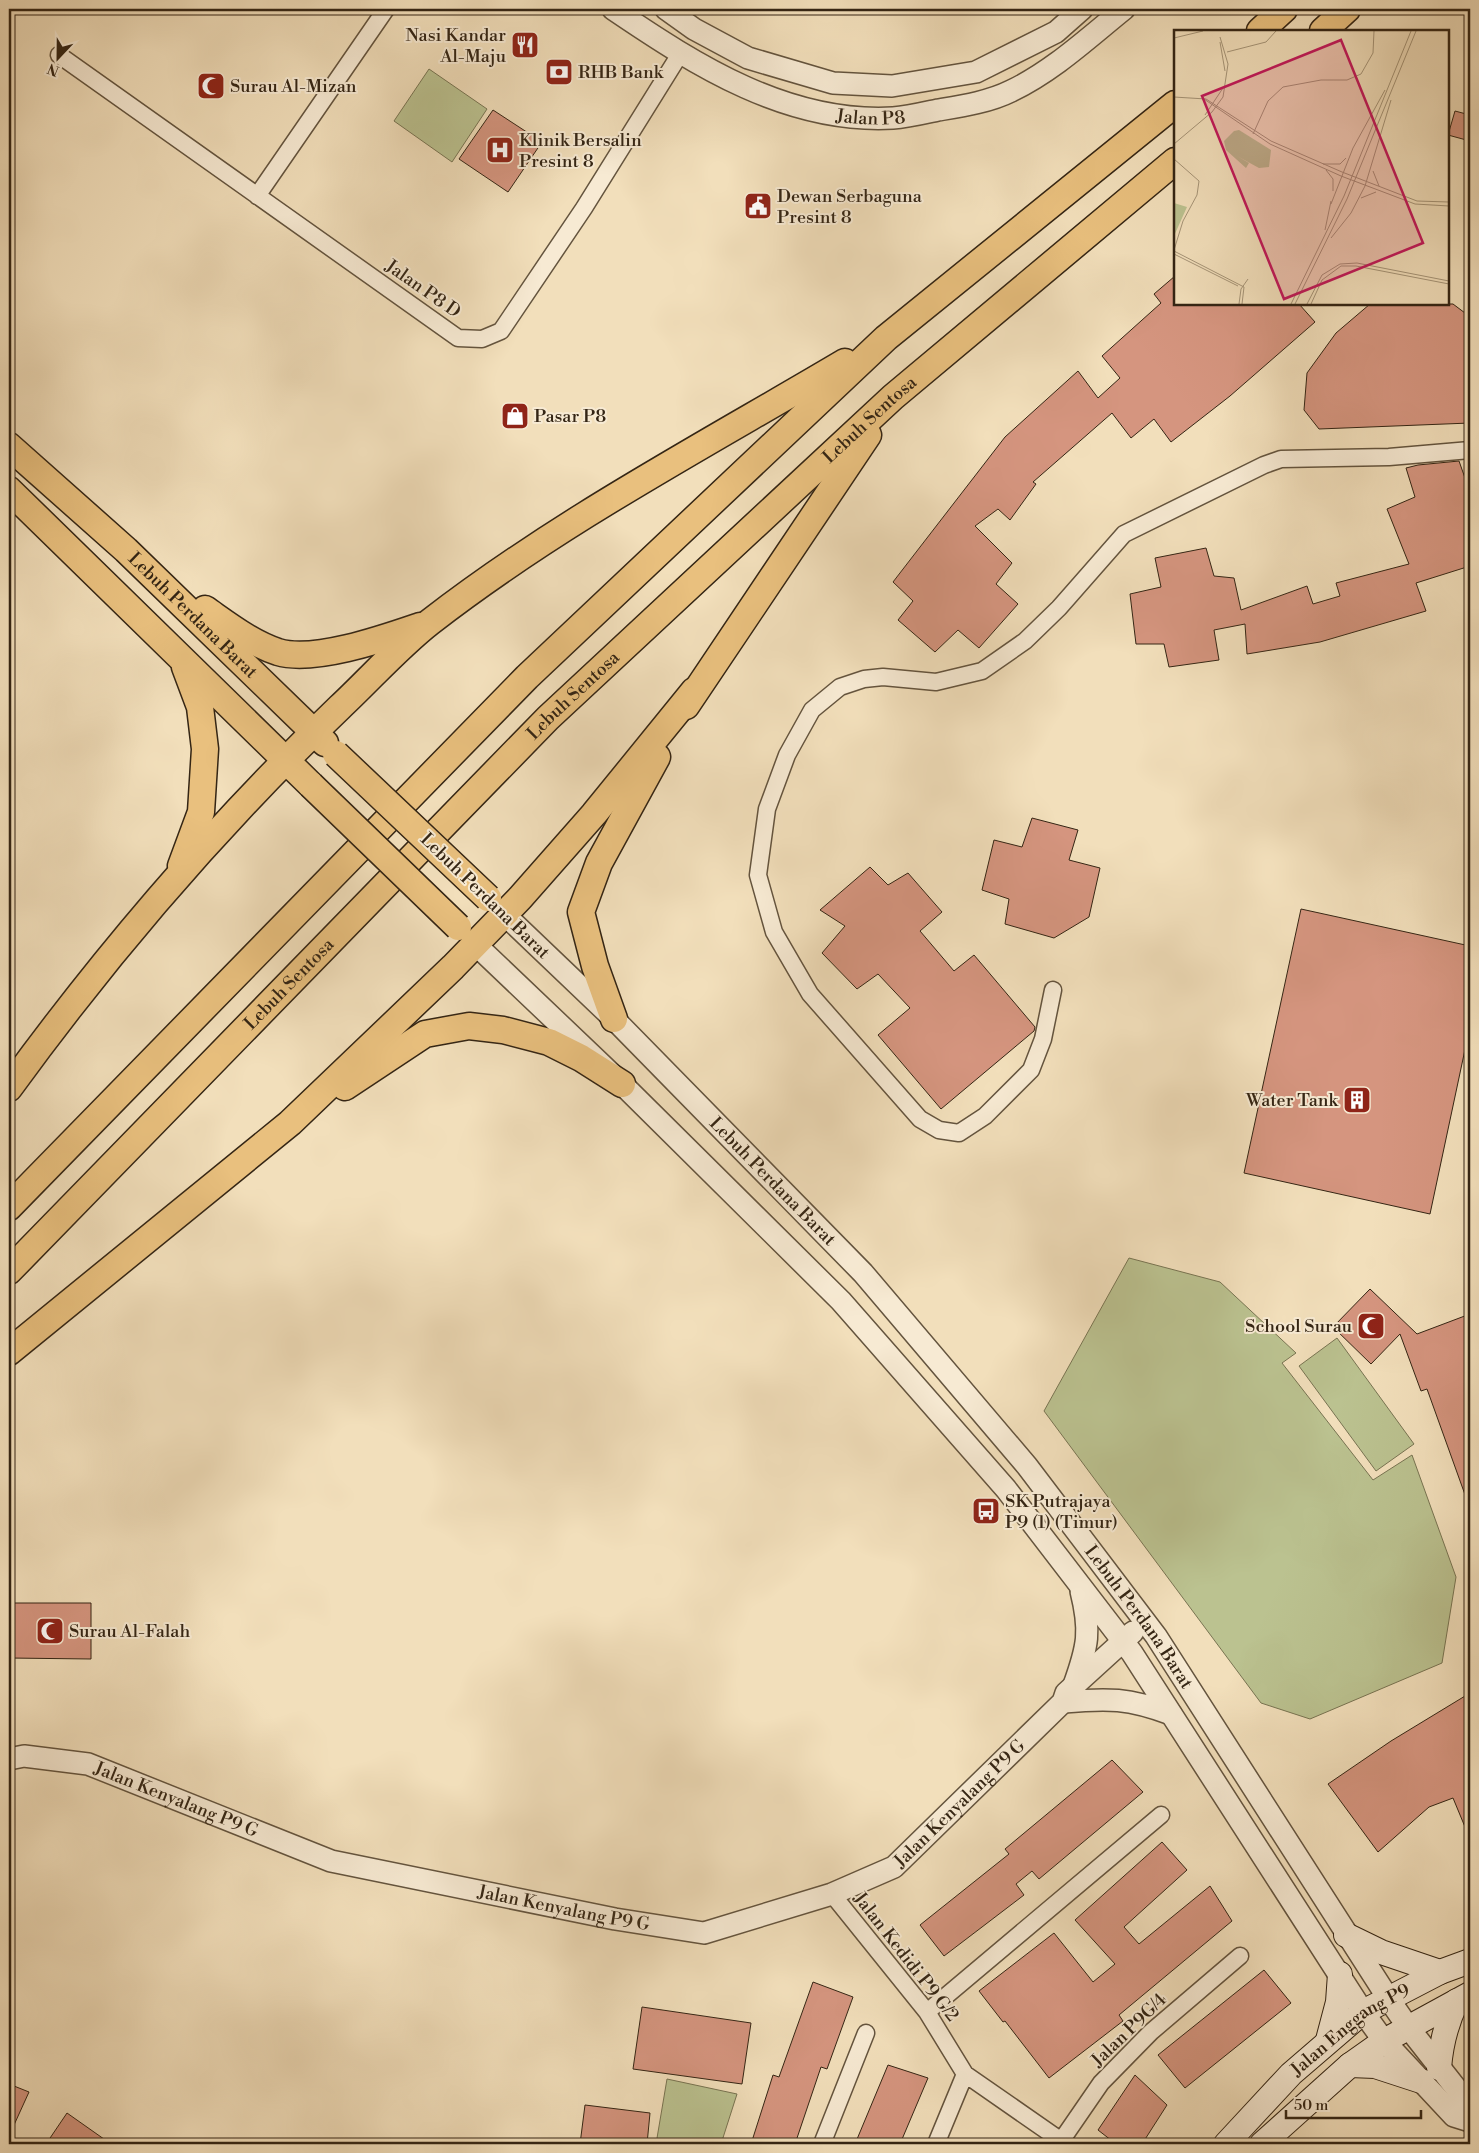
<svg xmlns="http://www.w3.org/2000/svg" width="1479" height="2153" viewBox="0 0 1479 2153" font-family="'Libre Bodoni',serif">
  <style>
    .green { fill: #bbc290; stroke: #787452 }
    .building { fill: #d5957f; stroke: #342514 }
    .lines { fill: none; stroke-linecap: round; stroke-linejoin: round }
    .minor-casing { stroke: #64543e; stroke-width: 19 }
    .tertiary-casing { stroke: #64543e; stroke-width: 24 }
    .secondary-casing { stroke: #342514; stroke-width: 26 }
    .primary-casing { stroke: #342514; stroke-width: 29 }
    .minor { stroke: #f7ead3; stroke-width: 16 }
    .tertiary { stroke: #f7ead3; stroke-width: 21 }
    .secondary { stroke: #f7ead3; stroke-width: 24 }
    .primary { stroke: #e9c07e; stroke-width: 26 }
    .primary-bridge-casing { stroke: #342514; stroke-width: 29; stroke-linecap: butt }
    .primary-bridge { stroke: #e9c07e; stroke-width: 26 }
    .labels { text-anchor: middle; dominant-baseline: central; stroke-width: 4; stroke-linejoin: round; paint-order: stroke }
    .poi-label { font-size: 18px; fill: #342514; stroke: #f7ead3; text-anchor: start }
    .street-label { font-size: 18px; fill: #342514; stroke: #f7ead3 }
    .inset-road { fill: none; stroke: #a69578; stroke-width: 1 }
    .view { fill: #c2185b; fill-opacity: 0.15; stroke: #c2185b; stroke-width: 2.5 }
    .inset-edge { fill: none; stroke: #342514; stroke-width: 2.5 }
  </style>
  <rect width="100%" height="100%" fill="#f2dfbb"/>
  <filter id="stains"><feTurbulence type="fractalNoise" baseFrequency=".004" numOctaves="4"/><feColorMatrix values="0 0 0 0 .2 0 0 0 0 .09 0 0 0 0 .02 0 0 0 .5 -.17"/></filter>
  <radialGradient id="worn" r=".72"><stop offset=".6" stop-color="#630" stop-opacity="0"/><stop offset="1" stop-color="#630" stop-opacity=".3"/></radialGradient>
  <!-- green -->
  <path class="green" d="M429 69 487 109 452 162 394 121Z
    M1129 1258 1220 1282 1296 1353 1282 1363 1373 1480 1412 1455 1456 1577 1442 1663 1310 1719 1261 1703 1044 1411Z
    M1337 1338 1414 1444 1376 1471 1299 1366Z
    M667 2079 737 2094 721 2144H656Z"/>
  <!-- building -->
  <path class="building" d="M493 110 542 142 508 192 459 159Z
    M1455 111 1470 115V141L1448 135Z
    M1175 276V304H1299L1315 322 1230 396 1171 442 1154 419 1131 438 1112 413 1033 482 1036 484 1010 520 998 509 975 526 1012 563 996 584 1018 604 979 648 958 630 935 652 898 620 913 601 893 582 1005 437 1078 371 1098 398 1120 378 1102 356 1161 303 1154 294Z
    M1370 304H1453L1465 313 1470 321V423L1319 429 1304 410 1307 373 1336 333Z
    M1459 461 1465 478 1470 477V566L1416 583 1426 611 1320 642 1247 654 1245 624 1214 630 1219 660 1169 667 1164 644H1136L1130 594 1161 587 1155 558 1206 548 1214 576 1234 578 1241 610 1307 586 1313 604 1340 596 1336 583 1409 564 1387 509 1415 497 1406 468 1418 465Z
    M1032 818 1078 830 1069 860 1100 868 1089 917 1054 938 1005 924 1009 899 982 890 994 840 1022 847Z
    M870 867 888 885 908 873 942 912 920 931 954 971 974 955 1035 1027 1034 1031 941 1109 878 1035 910 1008 878 974 857 989 822 953 845 926 820 910Z
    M1301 909 1470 946V1026L1430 1214 1244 1173Z
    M1370 1289 1417 1334 1470 1314V1502L1468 1503 1427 1389 1421 1391 1400 1334 1371 1364 1333 1327Z
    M9 1603H91V1659L9 1658Z
    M1470 1693V1839L1453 1798 1429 1807 1378 1852 1328 1784 1391 1741Z
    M1112 1760 1143 1792 1039 1879 1032 1871 1016 1884 1024 1895 944 1956 920 1925 1009 1854 1005 1849Z
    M1162 1842 1187 1870 1124 1927 1139 1944 1210 1886 1232 1921 1119 2015 1123 2021 1049 2078 1005 2021 1003 2022 979 1991 1054 1933 1093 1982 1115 1964 1075 1920Z
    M1264 1970 1291 2003 1185 2088 1158 2055Z
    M813 1982 853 1997 827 2069 821 2067 795 2144H751L773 2075 779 2077Z
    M642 2007 751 2023 742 2084 633 2069Z
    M888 2065 928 2078 900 2144H855Z
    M1135 2075 1167 2105 1142 2144H1116L1098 2130Z
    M9 2084 29 2092 9 2136Z
    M585 2105 650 2113 647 2144H580Z
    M67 2113 111 2144H46Z"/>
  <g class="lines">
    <defs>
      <path id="minor" d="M59 55 458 338 482 339 501 331 584 208 680 54
        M257 196 386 9
        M1053 990 1043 1039 1031 1070 985 1116 959 1133 939 1130 920 1119 810 994 774 932 758 875 767 809 787 755 812 710 840 687 864 679 883 677 936 682 982 671 1025 641 1059 608 1124 534 1264 465 1281 459 1389 457 1470 450
        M832 1894 927 2012 965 2074 1060 2140
        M927 2012 1161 1815
        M822 2144 866 2033
        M936 2144 965 2074
        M1059 2144 1101 2083 1151 2032 1240 1956"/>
      <g id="tertiary">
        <path id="s1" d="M613 9C697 66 788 124 893 118 908 117 924 113 938 110 962 106 989 102 1011 91 1053 71 1088 38 1124 9"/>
        <path d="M666 9 694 29 748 58 833 83 892 86 976 72 1056 32 1082 9"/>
        <path id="s2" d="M504 914 614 1019 863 1273 1027 1466 1156 1636 1388 1998 1408 2027 1470 2106V2121"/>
        <path d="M475 944 622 1084 841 1301 1006 1489 1132 1653 1363 2012 1384 2041 1454 2116 1470 2121"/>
        <path d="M1074 1685C1088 1646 1091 1631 1081 1591"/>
        <path d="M1063 1702C1108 1698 1129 1698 1171 1714"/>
        <path id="s3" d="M9 1759 24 1756 88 1764 331 1861 615 1919 704 1933 832 1894 894 1867 1063 1702 1066 1693 1133 1632"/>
      </g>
      <g id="secondary">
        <path d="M1346 1935 1381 1952 1440 1972"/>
        <path d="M1328 2040 1338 2002 1340 1974"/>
        <path d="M1350 2065 1375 2066 1421 2081"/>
        <path d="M1439 2068C1441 2043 1446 2023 1457 2001"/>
        <path id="s4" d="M1226 2144 1291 2074 1363 2012 1440 1972 1470 1961"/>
        <path d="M1262 2144 1350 2065 1384 2041 1470 1994"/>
      </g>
      <g id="primary">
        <path d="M1260 31 1284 9"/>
        <path d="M1323 31 1347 9"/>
        <path id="s5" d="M9 446 126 550 325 743"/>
        <path d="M9 490 311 785"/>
        <path d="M205 609C228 625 251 643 278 652 314 663 385 638 420 626"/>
        <path d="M686 706 868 435"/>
        <path d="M181 866 201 812 205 749 200 707 185 667"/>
        <path d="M614 1019 595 966 581 912 599 863 657 757"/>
        <path d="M345 1087 425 1034 469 1026 503 1030 549 1042 581 1058 622 1084"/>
        <path d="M9 1088C108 952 219 823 340 707 370 679 398 647 430 622 559 522 705 445 845 362"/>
        <path d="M9 1207 527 677 886 338 1175 104"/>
        <path id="s6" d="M9 1271 548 718 893 397 1175 161"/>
        <path d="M9 1352 290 1123 453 967 520 898 594 814 694 691"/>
      </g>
    </defs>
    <!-- minor casing -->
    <use href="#minor" class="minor-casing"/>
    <!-- tertiary casing -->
    <use href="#tertiary" class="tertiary-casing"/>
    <!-- secondary casing -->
    <use href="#secondary" class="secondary-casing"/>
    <!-- primary casing -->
    <use href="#primary" class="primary-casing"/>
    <!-- minor -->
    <use href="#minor" class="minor"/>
    <!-- tertiary -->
    <use href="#tertiary" class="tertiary"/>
    <!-- secondary -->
    <use href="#secondary" class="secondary"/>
    <!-- primary -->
    <use href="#primary" class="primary"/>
    <defs>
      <path id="primary-bridge" d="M336 754 488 898
        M311 785 458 927"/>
    </defs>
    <!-- primary-bridge casing -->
    <use href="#primary-bridge" class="primary-bridge-casing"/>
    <!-- primary-bridge -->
    <use href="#primary-bridge" class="primary-bridge"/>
  </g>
  <!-- icons -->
  <defs>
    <symbol id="restaurant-square" viewBox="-11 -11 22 22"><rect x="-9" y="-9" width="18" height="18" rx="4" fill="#8f2418" stroke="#f7ead3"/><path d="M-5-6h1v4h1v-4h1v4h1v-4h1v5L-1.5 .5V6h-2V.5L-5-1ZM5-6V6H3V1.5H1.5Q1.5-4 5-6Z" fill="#fff"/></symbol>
    <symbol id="bank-square" viewBox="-11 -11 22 22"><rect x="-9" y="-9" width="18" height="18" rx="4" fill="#8f2418" stroke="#f7ead3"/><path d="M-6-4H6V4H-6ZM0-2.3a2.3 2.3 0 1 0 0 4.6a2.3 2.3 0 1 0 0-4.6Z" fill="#fff"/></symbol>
    <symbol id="mosque-square" viewBox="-11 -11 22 22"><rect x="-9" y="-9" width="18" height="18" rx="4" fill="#8f2418" stroke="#f7ead3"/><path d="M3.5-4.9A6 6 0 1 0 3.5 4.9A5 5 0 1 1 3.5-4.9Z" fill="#fff"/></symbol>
    <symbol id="hospital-square" viewBox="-11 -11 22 22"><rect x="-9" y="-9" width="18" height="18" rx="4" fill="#8f2418" stroke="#f7ead3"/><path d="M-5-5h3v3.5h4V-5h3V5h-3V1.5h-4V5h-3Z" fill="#fff"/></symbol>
    <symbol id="civic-square" viewBox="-11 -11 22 22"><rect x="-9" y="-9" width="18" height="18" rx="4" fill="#8f2418" stroke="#f7ead3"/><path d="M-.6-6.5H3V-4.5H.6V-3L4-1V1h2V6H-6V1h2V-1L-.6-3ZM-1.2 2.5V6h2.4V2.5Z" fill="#fff"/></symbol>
    <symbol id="shop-square" viewBox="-11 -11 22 22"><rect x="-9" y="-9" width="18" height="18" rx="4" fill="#8f2418" stroke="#f7ead3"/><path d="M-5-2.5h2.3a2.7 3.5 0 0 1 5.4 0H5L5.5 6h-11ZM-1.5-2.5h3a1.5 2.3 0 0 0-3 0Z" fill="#fff"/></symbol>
    <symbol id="building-square" viewBox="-11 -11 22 22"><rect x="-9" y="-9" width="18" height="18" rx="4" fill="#8f2418" stroke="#f7ead3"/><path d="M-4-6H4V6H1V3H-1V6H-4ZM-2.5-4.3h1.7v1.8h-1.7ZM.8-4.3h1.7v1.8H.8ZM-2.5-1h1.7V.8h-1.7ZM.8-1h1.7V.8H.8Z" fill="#fff"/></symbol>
    <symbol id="bus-square" viewBox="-11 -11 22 22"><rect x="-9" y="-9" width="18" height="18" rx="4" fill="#8f2418" stroke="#f7ead3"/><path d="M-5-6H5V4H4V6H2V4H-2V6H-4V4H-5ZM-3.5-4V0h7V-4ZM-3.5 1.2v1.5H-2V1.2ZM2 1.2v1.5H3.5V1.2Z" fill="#fff"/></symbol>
  </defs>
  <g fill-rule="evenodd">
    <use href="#restaurant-square" x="509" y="29" width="32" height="32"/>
    <use href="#bank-square" x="543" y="56" width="32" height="32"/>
    <use href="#mosque-square" x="195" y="70" width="32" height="32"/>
    <use href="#hospital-square" x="484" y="134" width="32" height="32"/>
    <use href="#civic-square" x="742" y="190" width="32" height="32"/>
    <use href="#shop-square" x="499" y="400" width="32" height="32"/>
    <use href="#building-square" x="1341" y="1084" width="32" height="32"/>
    <use href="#mosque-square" x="1355" y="1310" width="32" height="32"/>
    <use href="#bus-square" x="970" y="1495" width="32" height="32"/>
    <use href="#mosque-square" x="34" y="1615" width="32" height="32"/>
  </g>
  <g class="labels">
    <!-- poi labels -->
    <g class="poi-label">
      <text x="506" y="35" text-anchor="end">Nasi Kandar<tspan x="506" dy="21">Al-Maju</tspan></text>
      <text x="578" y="72">RHB Bank</text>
      <text x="230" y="86">Surau Al-Mizan</text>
      <text x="519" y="140">Klinik Bersalin<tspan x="519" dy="21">Presint 8</tspan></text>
      <text x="777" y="196">Dewan Serbaguna<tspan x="777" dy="21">Presint 8</tspan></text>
      <text x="534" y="416">Pasar P8</text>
      <text x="1338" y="1100" text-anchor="end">Water Tank</text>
      <text x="1352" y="1326" text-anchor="end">School Surau</text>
      <text x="1005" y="1501">SK Putrajaya<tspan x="1005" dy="21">P9 (1) (Timur)</tspan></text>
      <text x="69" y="1631">Surau Al-Falah</text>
    </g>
    <!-- street labels -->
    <g class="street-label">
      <text stroke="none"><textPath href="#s1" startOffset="284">Jalan P8</textPath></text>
      <text transform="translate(423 289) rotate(35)">Jalan P8 D</text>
      <text stroke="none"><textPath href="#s6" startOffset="1211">Lebuh Sentosa</textPath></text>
      <text stroke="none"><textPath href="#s5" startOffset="250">Lebuh Perdana Barat</textPath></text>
      <text stroke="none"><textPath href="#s6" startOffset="806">Lebuh Sentosa</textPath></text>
      <text transform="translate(485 896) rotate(44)">Lebuh Perdana Barat</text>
      <text stroke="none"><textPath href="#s6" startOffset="401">Lebuh Sentosa</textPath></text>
      <text stroke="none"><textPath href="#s2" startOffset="379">Lebuh Perdana Barat</textPath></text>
      <text stroke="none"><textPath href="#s2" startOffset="949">Lebuh Perdana Barat</textPath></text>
      <text stroke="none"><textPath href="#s3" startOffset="175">Jalan Kenyalang P9 G</textPath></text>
      <text stroke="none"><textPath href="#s3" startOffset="1014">Jalan Kenyalang P9 G</textPath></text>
      <text stroke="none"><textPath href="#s3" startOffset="579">Jalan Kenyalang P9 G</textPath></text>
      <text transform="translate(906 1957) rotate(52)">Jalan Kedidi P9 G/2</text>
      <text transform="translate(1129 2030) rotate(-44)">Jalan P9G/4</text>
      <text stroke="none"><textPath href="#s4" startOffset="170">Jalan Enggang P9</textPath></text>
    </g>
  </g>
  <!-- overview -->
  <g transform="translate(1174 30)">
    <rect width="275" height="275" fill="#f2dfbb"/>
    <path d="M65 100 97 120 95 137 85 138 63 126 75 133 72 138 52 120 50 111 60 101ZM0 173 13 177 0 206Z" fill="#bbc290"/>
    <path class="inset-road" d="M0 8 29 1M46 12 51 41M53 22 92 12 102 1M0 67 32 69 97 111 168 142M30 69 96 114 167 146M31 85 49 58M79 104 94 71 109 57 147 50H173L187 44 199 23 200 1M0 114 38 82 49 67 54 34 46 7M0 129 25 151 23 165 9 191 0 220M149 134H166L172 128M152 140 159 149V161M199 141 205 156M168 142 243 171 275 172M167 146 241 174 275 176M187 168 202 162M157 174 179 118 211 60M151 200 157 171M157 208 177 183 191 156 217 70M0 221 70 257M0 224 64 256M65 274 67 259 74 249M68 274 70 257M117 274 170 166 237 1M121 274 173 169 242 1M133 274 148 245 166 234 183 233 275 251M137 274 148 250 167 236H182L275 254"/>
    <path class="view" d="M167 10 249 213 110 269 28 66Z"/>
    <rect width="275" height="275" class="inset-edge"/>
  </g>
  <!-- margin -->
  <rect width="1479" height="2153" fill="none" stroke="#f2dfbb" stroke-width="30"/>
  <rect x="10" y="10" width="1459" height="2133" fill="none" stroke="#342514" stroke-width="2.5"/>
  <rect x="15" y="15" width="1449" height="2123" fill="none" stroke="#342514"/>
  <!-- north arrow -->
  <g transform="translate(58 58) rotate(202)" stroke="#f7ead3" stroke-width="4" paint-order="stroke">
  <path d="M0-4L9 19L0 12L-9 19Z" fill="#342514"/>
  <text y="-8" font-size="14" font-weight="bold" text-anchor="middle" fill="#342514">N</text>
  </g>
  <!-- scale -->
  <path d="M1286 2110v8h135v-8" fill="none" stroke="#342514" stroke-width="2.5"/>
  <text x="1294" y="2110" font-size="15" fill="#342514" stroke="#f7ead3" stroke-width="4" paint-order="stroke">50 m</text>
  <rect width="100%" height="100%" filter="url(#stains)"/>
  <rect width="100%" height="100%" fill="url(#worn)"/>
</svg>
